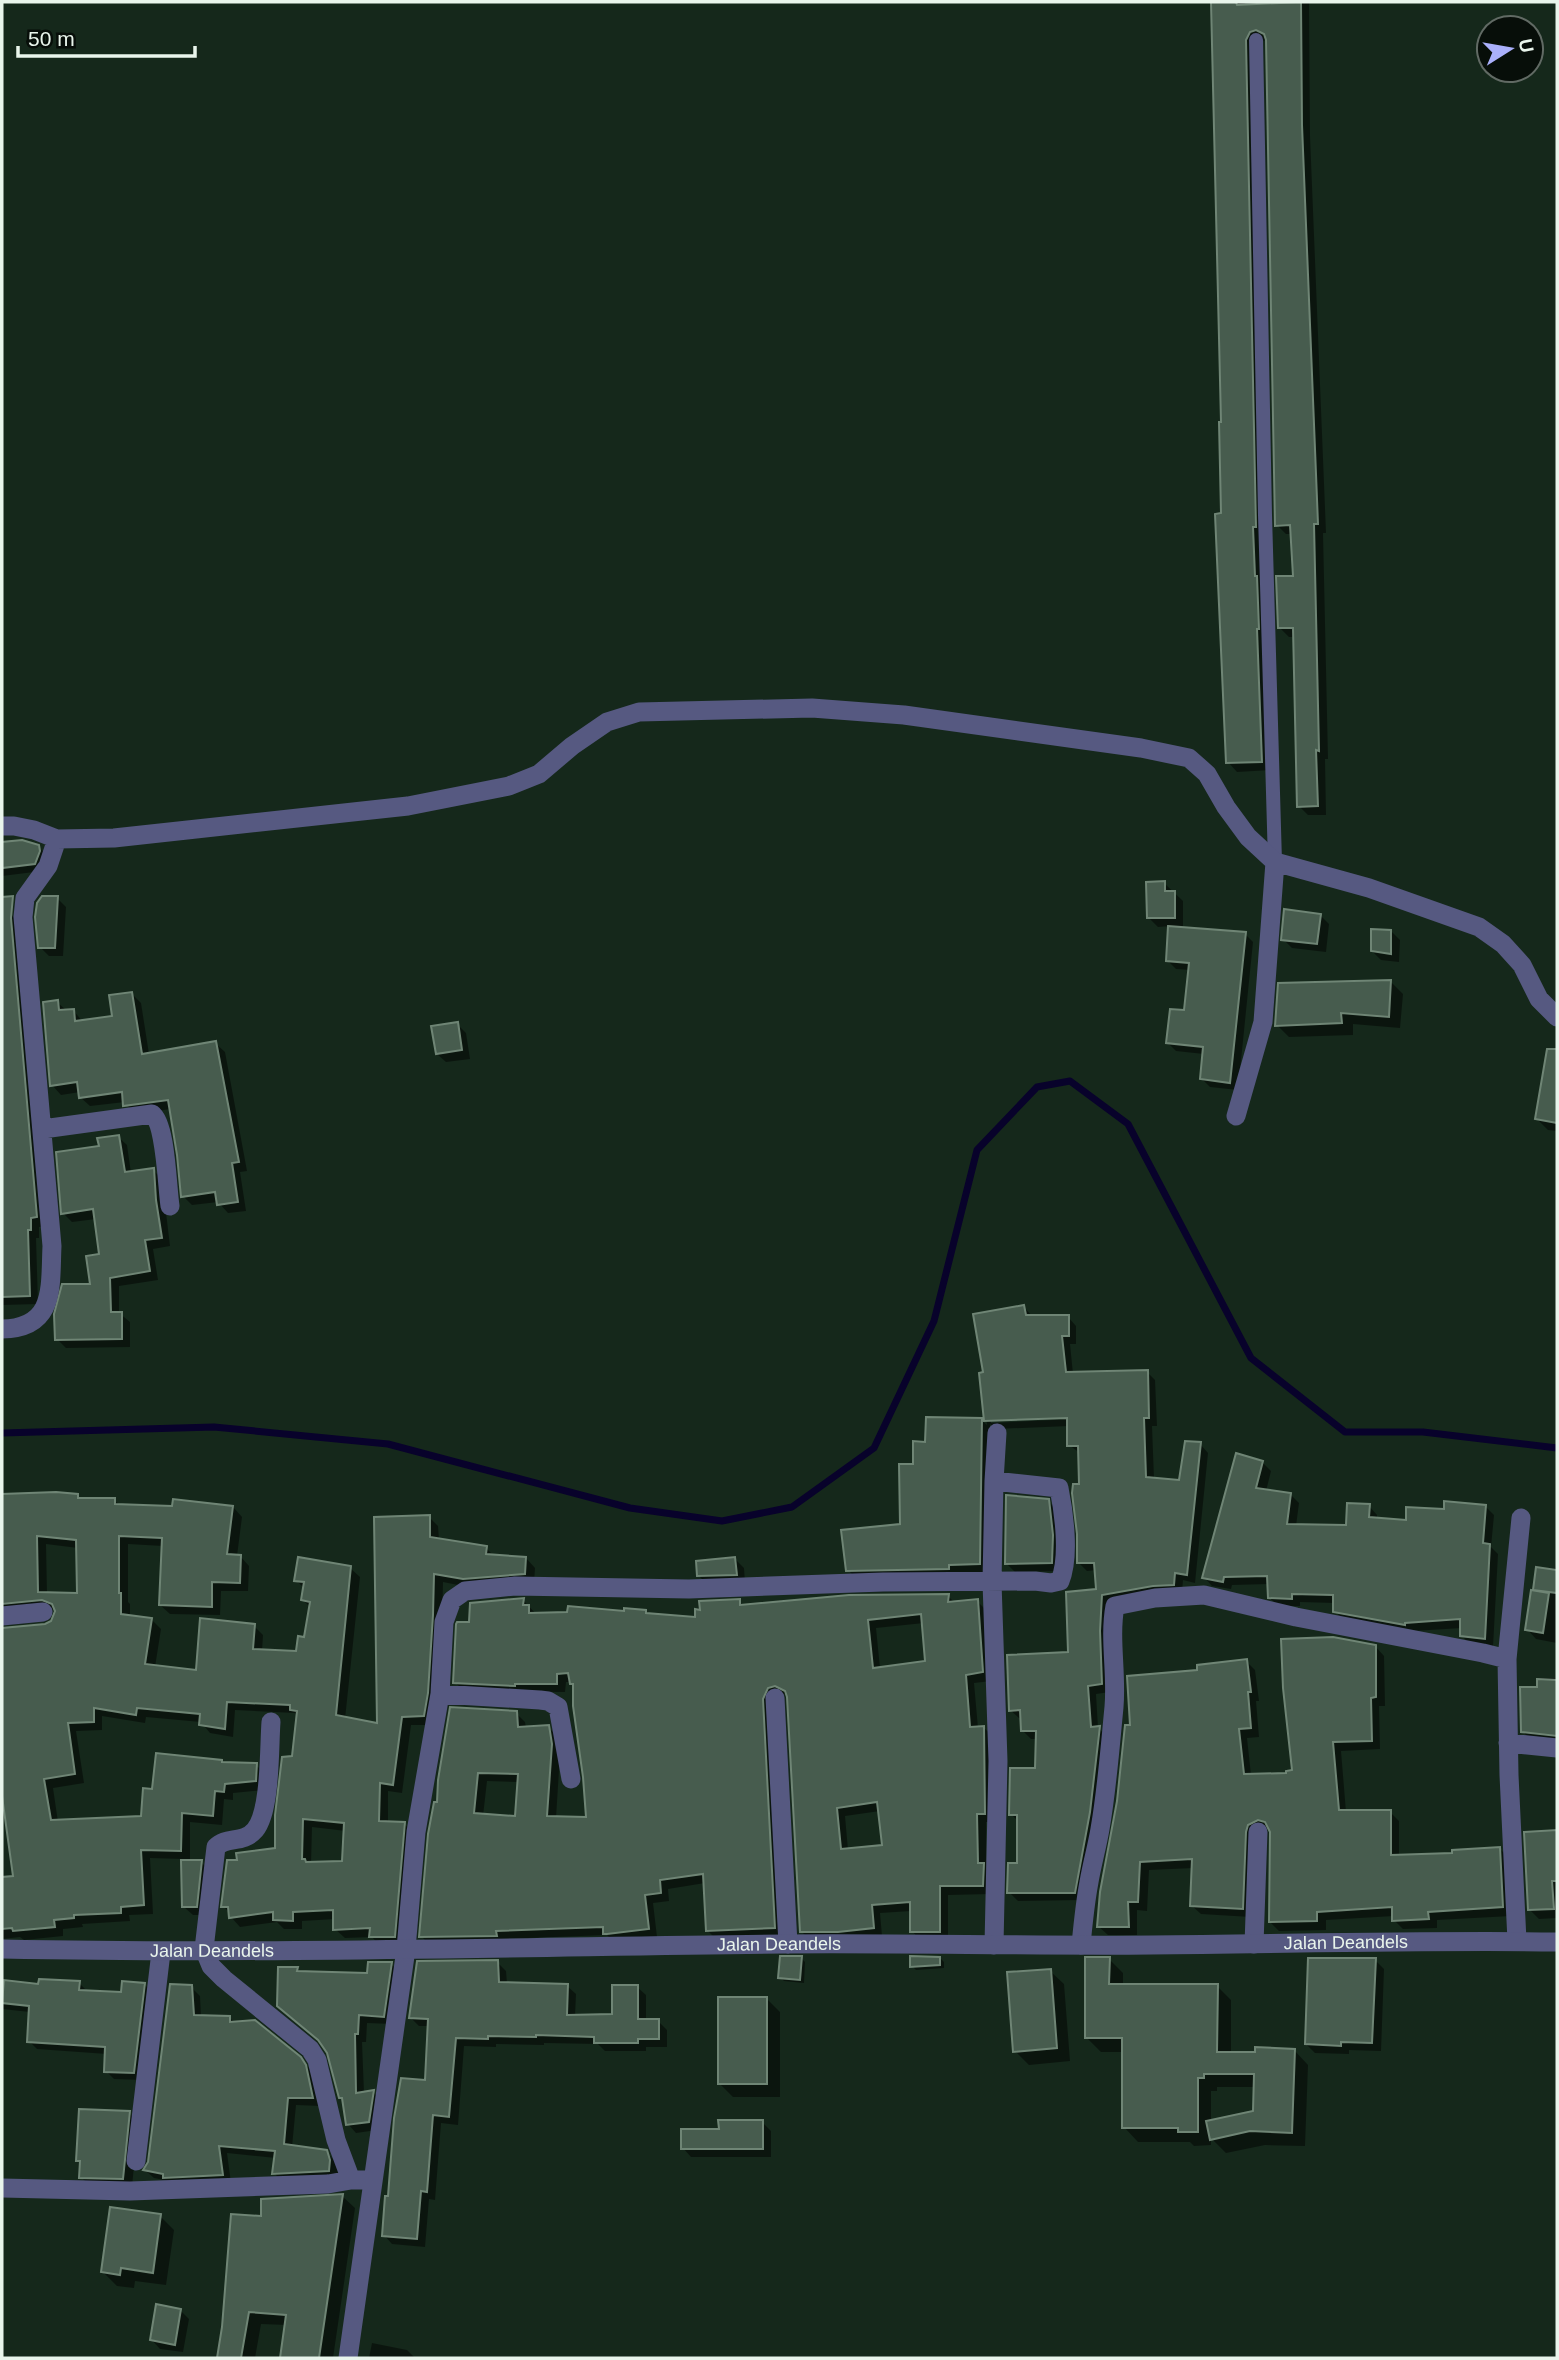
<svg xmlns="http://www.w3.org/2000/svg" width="1559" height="2360" viewBox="0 0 1559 2360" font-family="Arial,sans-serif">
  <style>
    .shadow { fill: #0007; fill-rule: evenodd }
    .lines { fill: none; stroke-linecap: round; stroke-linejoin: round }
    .stream { stroke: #08022b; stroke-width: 7 }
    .building { fill: #475c4e; stroke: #6f8575; stroke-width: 2; fill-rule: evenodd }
    .service { stroke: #565981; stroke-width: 14 }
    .minor { stroke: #565981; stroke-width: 19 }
    .tertiary { stroke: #565981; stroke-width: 19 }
    .labels { text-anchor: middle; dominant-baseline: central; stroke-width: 5; stroke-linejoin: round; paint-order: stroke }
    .street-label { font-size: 18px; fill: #e9f5ec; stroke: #070e09 }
  </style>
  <rect width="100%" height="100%" fill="#15281b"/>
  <!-- shadow -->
  <path class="shadow" d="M1212 2H1245V7L1282 5V2H1309L1310 136 1326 533H1323L1328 759H1325L1326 815H1308L1299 806 1295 637H1289L1280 628 1295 578 1293 534H1286L1277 525 1267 40 1260 41 1271 770 1237 772 1228 762 1223 424Z
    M22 842 38 847 47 855 42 871 2 876V844Z
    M1164 883 1183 901V929L1245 934 1253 942 1238 1090 1210 1087 1202 1079 1204 1054 1176 1051 1168 1043 1186 1012 1190 970 1176 969 1168 961 1170 926 1158 927 1149 918Z
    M57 898 66 907 63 956H49L40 947Z
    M11 914 19 923 45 1226 39 1227V1238H36L38 1304 2 1305V915Z
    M1320 915 1329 924 1326 952 1292 948 1283 939Z
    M1391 931 1400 940 1399 962 1381 960 1372 951Z
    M1391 982 1403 994 1400 1028 1353 1024V1035L1289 1037 1277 1025Z
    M132 994 141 1003 149 1054 215 1043 225 1052 247 1171 240 1172 246 1211 228 1213 218 1202 192 1205 183 1196 171 1109 134 1114 125 1102 90 1106 80 1097V1092L61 1095 52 1085 57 1002 67 1011 73 1010 83 1022 114 1017Z
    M457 1024 466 1033 470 1059 446 1062 437 1054Z
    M1548 1051 1557 1052V1131L1548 1130 1537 1119Z
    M118 1137 127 1145 131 1173 153 1170 162 1179 170 1246 153 1249 158 1280 119 1286V1313L130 1322V1347L66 1348 57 1339 92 1285 101 1256 96 1219 72 1222 63 1213 101 1147Z
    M1024 1307 1032 1316 1068 1317 1076 1326V1344H1070L1073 1374 1147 1372 1155 1380 1157 1426H1152L1154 1479 1181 1482 1200 1444 1208 1453 1195 1583 1183 1580 1182 1592 1110 1603V1692L1096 1694 1098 1728 1108 1737 1083 1900 1018 1901 1009 1892 1019 1865V1822L1011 1814 1037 1770 1038 1739H1031L1023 1731 1022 1718H1019L1010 1710 1070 1654 1098 1591 1097 1570 1087 1571 1078 1562 1080 1453 1069 1445V1426L995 1429 990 1424 988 1572 857 1579 848 1570 902 1525 915 1466 927 1444 981 1420 987 1425 981 1374H985ZM1075 1416V1419L991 1423V1419Z
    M1262 1462 1271 1471 1266 1491 1290 1494 1299 1503 1296 1526H1348L1369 1506 1377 1515V1519L1407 1521 1445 1511 1485 1506 1494 1515 1491 1547 1498 1554 1493 1647 1470 1644 1461 1635 1462 1628 1413 1631 1344 1620 1335 1611V1603L1300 1602V1606H1278L1269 1597V1584L1232 1585 1231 1589 1212 1586 1204 1577Z
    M56 1494 77 1496 81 1500H114L121 1506 233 1507 242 1517 237 1556H240L249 1566 248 1591H221L220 1615 170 1614 160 1605 163 1546 128 1544V1602L130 1604V1617L152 1620 161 1629 155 1667 198 1672 254 1626 263 1635 262 1651 298 1653 306 1639 311 1608 303 1600 305 1589 296 1580 350 1568 360 1577 345 1719 379 1725 429 1517 438 1526 439 1540 486 1548 494 1556 526 1558 535 1568 534 1583 473 1588 443 1582 442 1625 433 1725H411L402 1793 388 1791V1823L404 1824 414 1833 403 1946H380L372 1937 345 1938 335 1929V1919L302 1921V1929H284L277 1922 240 1927 231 1917 230 1913 223 1906 239 1861 277 1849 294 1758 298 1717 295 1713 235 1710 233 1737 210 1733 201 1722 146 1717 145 1723 102 1716V1730L76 1731 84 1783 53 1788 58 1822 143 1817 154 1791 223 1763 256 1765 265 1774 264 1790 233 1793V1800L224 1799 222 1825 190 1822V1862H201L210 1871 205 1915H193L184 1907 183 1859 150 1858 153 1914 129 1915 130 1921 82 1924 83 1927 63 1929V1936L24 1940 20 1937 2 1939V1879L15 1878 5 1805H2V1629L45 1626 52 1623 56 1617 55 1609 11 1612 2 1619V1495ZM46 1544 78 1548 79 1595 47 1594ZM312 1827 346 1831 344 1863 311 1864Z
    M1048 1501 1056 1509 1060 1571 1015 1572 1006 1563Z
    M1557 1558V1643L1536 1639 1527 1629 1538 1569 1555 1572Z
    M735 1559 744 1568 745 1583 708 1585 699 1576Z
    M948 1596 955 1603 977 1601 986 1610 991 1681 974 1683 978 1728H984L993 1736V1822H986V1869L991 1894 948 1895V1940H920L912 1931 911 1911 880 1913 882 1936 810 1940 801 1931 788 1696 785 1694 776 1697 783 1936 716 1939 707 1930 705 1883 668 1889 669 1901 653 1903 657 1937 614 1942 607 1935 504 1939 430 1945 421 1936 439 1804 516 1713 525 1722 526 1728 548 1727 557 1736 560 1754 556 1818 588 1819 575 1687 571 1682H566L565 1692 464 1691 455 1682 471 1624 523 1600 537 1615 645 1612 648 1615 696 1619 739 1601 744 1606ZM924 1623 927 1663 880 1668 876 1628ZM487 1781 519 1782 517 1818 483 1816ZM880 1811 884 1847 848 1850 845 1816Z
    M1375 1646 1384 1656 1385 1706H1379L1380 1749 1341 1751 1346 1812H1390L1399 1821V1857L1454 1854 1500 1849 1509 1858 1511 1916 1437 1920V1928L1403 1929 1394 1920V1916L1326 1920V1930L1279 1931 1270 1922 1271 1829 1268 1828 1257 1834 1251 1917 1201 1914 1191 1905 1194 1868 1149 1870 1147 1911 1137 1910V1935H1108L1098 1926 1132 1727 1199 1671 1246 1661 1255 1670 1259 1701H1256L1259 1737 1247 1738 1251 1775 1288 1774 1294 1772Z
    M1539 1678H1557V1744L1532 1741 1522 1731 1539 1689Z
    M1557 1832V1918L1539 1919 1529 1909 1526 1834Z
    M801 1958 805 1962 804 1983 784 1981 780 1977Z
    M940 1958 944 1962V1968L916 1970 912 1966Z
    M1109 1959 1123 1973V1986H1217L1231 2000V2054L1294 2050 1308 2065 1305 2146 1265 2145 1226 2153 1211 2138V2145L1194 2146 1190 2142H1138L1124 2127V2052H1101L1086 2037ZM1217 2087H1255L1254 2113 1211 2122V2091H1217Z
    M1375 1960 1384 1969 1381 2051 1349 2050V2054L1315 2053 1306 2044Z
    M497 1962 506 1971 507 1984 567 1986 576 1994 575 2016H614L637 1987 646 1995V2021H658L667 2030V2047H646V2051H605L598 2044 544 2043V2045L496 2044V2047L464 2046 458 2125 441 2123 435 2200 429 2199 425 2247 392 2244 384 2235 390 2198 427 2082 429 2026H419L410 2017Z
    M391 1964 399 1972 392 2024 367 2023 366 2042H362L364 2093 373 2092 381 2100 377 2130 356 2133 348 2124 344 2101 340 2097 330 2056 324 2044 288 2015 297 1969 301 1973 369 1974Z
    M1050 1971 1064 1984 1070 2061 1029 2065 1015 2051Z
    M2 1981 40 1986 79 1983 87 1991 123 1994 144 1984 152 1992 142 2080 114 2079 106 2071 107 2054 37 2049 29 2041 30 2012 2 2009Z
    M191 1987 200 1996 201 2017 230 2018 235 2023 300 2059 309 2068 313 2075 321 2106 296 2105 292 2147 326 2152 335 2161 338 2170 337 2179 282 2181 274 2173 276 2158 227 2153 231 2183 169 2181 154 2178 145 2170 150 2163Z
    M766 1998 780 2012V2097H733L719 2083Z
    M129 2113 138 2122 132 2187 90 2186 81 2177V2163L78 2160Z
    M762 2122 771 2131V2157H691L683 2148 720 2131Z
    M342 2196 355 2208 333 2358H282L287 2325 261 2324 255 2358H218L224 2327Z
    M160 2216 174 2230 166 2285 135 2281 134 2288 117 2286 103 2272Z
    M180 2310 189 2319 183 2352 160 2349 152 2340Z
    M372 2343 407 2350 415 2358H369Z"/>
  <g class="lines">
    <!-- stream -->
    <path class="stream" d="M2 1433 214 1427 388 1444 630 1508 722 1521 792 1507 874 1448 934 1321 977 1150 1037 1087 1070 1081 1128 1124 1251 1358 1345 1432H1423L1557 1448"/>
  </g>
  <!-- building -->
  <path class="building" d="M1211 2H1236L1237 5 1301 2 1302 125 1318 524H1314L1319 751 1316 750 1318 806 1297 807 1293 628H1278L1276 576H1293L1290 525 1275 526 1266 40 1264 34 1256 30 1250 32 1246 40 1256 527H1253L1255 576H1257L1259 629H1257L1262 762 1226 763 1215 514 1221 513 1219 422H1221Z
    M22 840 39 845 40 851 35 864 2 868V842Z
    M1165 881V891H1175V918H1147L1146 882Z
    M13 896 11 918 37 1217 31 1218V1230H28L30 1296 2 1297V897Z
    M42 896H58L55 948H38L35 917 37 903Z
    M1284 909 1321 914 1317 944 1281 940Z
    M1168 926 1246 932 1230 1083 1200 1079 1203 1047 1166 1043 1170 1009 1184 1010 1189 963 1166 961Z
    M1371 929 1391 930V954L1371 951Z
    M1391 980 1389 1017 1341 1013 1342 1023 1275 1026 1278 983Z
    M132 992 142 1054 216 1041 239 1162 232 1163 238 1202 217 1205 215 1192 181 1197 177 1155 168 1100 123 1106 122 1092 79 1098 77 1082 50 1086 43 1002 58 1000 59 1010 74 1009 75 1021 112 1016 109 995Z
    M458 1022 462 1050 436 1054 431 1026Z
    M1547 1049H1557V1123L1535 1119Z
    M119 1135 125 1172 154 1168 156 1200 162 1238 145 1240 150 1271 110 1278 111 1312H122V1339L55 1340 54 1314 62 1284H90L86 1256 99 1254 93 1209 61 1214 56 1152 99 1146 97 1138Z
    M1024 1305 1026 1315H1069V1336H1062L1066 1372 1148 1370 1149 1418H1144L1146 1477 1179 1480 1185 1441 1201 1442 1187 1575 1175 1573 1174 1585 1153 1586 1102 1595 1100 1631 1102 1684 1088 1686 1091 1727 1100 1726 1090 1812 1075 1893H1007L1008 1863H1017V1815H1009L1010 1768H1035L1036 1731H1021L1020 1710 1009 1711 1007 1655 1068 1652 1066 1592 1096 1589 1094 1563H1077V1534L1072 1493 1073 1484H1079L1078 1446H1067V1418L984 1421 979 1373 983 1372 973 1314Z
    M926 1417 982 1418 980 1564 949 1565V1569L846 1571 841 1530 900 1524 899 1464H913V1441L925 1442Z
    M1236 1453 1263 1461 1256 1488 1291 1493 1287 1524 1346 1525 1347 1503 1370 1504 1369 1517 1406 1520V1507L1444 1509V1501L1486 1505 1483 1543 1490 1544 1485 1639 1460 1636V1619L1405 1623V1625L1333 1612V1595L1292 1594V1599L1268 1598 1267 1576 1224 1577 1223 1582 1202 1578Z
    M56 1492 78 1494V1498H115V1504L172 1506 173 1499 233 1506 227 1554 241 1555 240 1583 212 1582V1607L159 1605 162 1538 119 1536V1593H121V1614L152 1618 145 1664 196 1670 200 1618 255 1624 253 1649 296 1651 298 1636 304 1637 310 1602 301 1600 304 1582 294 1581 298 1557 351 1566 336 1715 377 1723 374 1517 430 1515V1537L487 1546 486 1554 526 1557 525 1574 463 1579 434 1574 433 1615 428 1693 424 1716 402 1717 393 1785 380 1783 379 1821 405 1822 395 1937H369L370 1928 333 1930V1910L293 1912V1921L273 1920V1912L229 1918 228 1907H221L227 1860H237L236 1853 275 1848V1815L282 1757 292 1756 297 1711 290 1710V1705L227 1702 225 1729 199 1725 200 1714 137 1708 136 1715 94 1708V1722L68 1723 75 1774 44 1779 51 1820 141 1816 143 1788 152 1789 156 1753 222 1760V1762L257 1763 256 1781 225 1784 224 1792 215 1791 213 1816 182 1813 181 1851 141 1850 144 1905 121 1907V1913L74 1915V1918L54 1920 55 1927 13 1931 12 1928 2 1929V1877L13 1876 2 1796V1628L45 1624 51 1621 55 1611 52 1604 42 1600 2 1604V1494ZM37 1536 76 1540 77 1593 38 1592ZM303 1819 344 1823 342 1861 306 1862 305 1859H302Z
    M1006 1495 1049 1499 1053 1535 1052 1563 1005 1564Z
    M735 1557 737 1575 697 1576 696 1561Z
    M1536 1567 1557 1570V1593L1533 1590Z
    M1531 1590 1549 1593 1543 1633 1525 1630Z
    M949 1594 948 1602 978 1599 983 1672 966 1675 970 1727 984 1726 985 1814H977L978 1863H984L983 1886H940V1932H910V1902L872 1905 874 1928 838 1932H800L787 1697 785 1691 775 1686 768 1688 763 1699 775 1928 706 1931 703 1874 660 1880 661 1893 645 1895 649 1929 607 1934H603V1927L496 1931 497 1936 419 1937 428 1834 434 1802H437L438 1780 450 1707 517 1711 518 1727 549 1725 552 1744 547 1816 586 1817 583 1777 573 1706V1684H570L568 1673 557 1674V1684H515V1686L453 1683 456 1624 457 1622H469L470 1603 524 1598 523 1605H529V1613L567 1612 568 1606 624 1611V1608L646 1610V1613L695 1617V1609L700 1610 699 1601 740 1599V1605L849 1595ZM921 1614 925 1661 873 1668 868 1620ZM478 1773 518 1774 515 1816 474 1813ZM877 1802 882 1845 841 1849 837 1808Z
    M1333 1637 1376 1645V1697L1371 1698 1372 1741 1333 1742 1339 1810H1391V1855L1452 1853V1850L1500 1847 1503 1907 1428 1912 1429 1919 1392 1921V1907L1317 1912V1921L1269 1922 1270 1832 1265 1822 1258 1820 1248 1825 1246 1832 1243 1909 1190 1906 1192 1859 1140 1862 1138 1902H1128L1129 1927H1097L1100 1892 1117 1801 1125 1725H1130L1127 1676 1197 1670V1665L1247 1659 1251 1692H1248L1251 1728 1239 1729 1244 1774 1286 1773V1771L1292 1770 1283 1688 1281 1639Z
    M1537 1679 1557 1680V1736L1521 1732 1520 1687H1537Z
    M1557 1830V1881H1552L1554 1909 1528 1910 1524 1832Z
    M181 1860H202L197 1907H182Z
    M780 1956H802L800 1980 778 1978Z
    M910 1956 940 1957V1965L910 1967Z
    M1085 1957H1110L1109 1984H1218L1217 2052H1255V2047L1295 2049 1292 2133 1250 2131 1210 2140 1206 2121 1253 2111 1254 2074H1204V2078H1198V2132H1178V2128H1122V2038H1085Z
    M1308 1958H1376L1372 2043 1341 2042V2046L1305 2044Z
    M498 1960 499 1982 568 1984 567 2015 612 2014V1985H638V2019H659V2039H638V2043H594V2037L536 2035V2037L488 2036V2039L456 2038 449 2117 433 2115 427 2192 421 2191 417 2239 382 2236 385 2196H388L394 2118 401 2078 425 2080 428 2019 409 2018 417 1961Z
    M368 1962H392L384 2017 359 2015 358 2034H355L356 2093 374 2090 369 2122 346 2125 342 2098H339L327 2053 318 2040 277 2006 278 1967H298L297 1971 367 1973Z
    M1051 1969 1057 2048 1013 2052 1007 1972Z
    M39 1979 80 1981 79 1990 121 1992 122 1981 145 1983 134 2073 104 2072 105 2047 27 2042 29 2006 2 2003 4 1980 38 1984Z
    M170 1984 192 1985 194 2015 230 2016V2022L255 2020 301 2057 306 2065 313 2098H288L284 2144 327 2150 330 2160 329 2171 272 2174 275 2151 219 2146 223 2175 163 2178V2174L143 2170 148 2162Z
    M718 1997H767V2084H718Z
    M79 2109 130 2111 123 2179 79 2178 80 2161H76Z
    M718 2120H763V2149H681V2129H719Z
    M343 2194 319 2358H280L286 2315 249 2312 241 2358H217L222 2327 231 2214 261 2216V2199Z
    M110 2207 161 2214 153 2273 121 2268 120 2275 101 2272Z
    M156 2304 181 2309 175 2345 150 2340Z"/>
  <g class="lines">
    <!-- service -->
    <path class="service" d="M1256 40 1265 515 1275 862"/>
    <!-- minor -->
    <path class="minor" d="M2 826H14L34 830 57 839 114 838 408 806 509 786 539 774 572 746 607 722 639 712 812 708 904 715 1141 748 1189 758 1207 774 1226 807 1248 837 1275 862 1369 888 1479 927 1503 944 1522 965 1539 999 1557 1017
      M1236 1116 1263 1022 1275 862
      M43 1129 152 1114C166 1124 167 1187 170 1206
      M2 1329C56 1328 50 1287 52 1246L23 917 25 898 48 866 57 839
      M2 1616 43 1612
      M440 1694 540 1700 548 1701 558 1707 571 1779
      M775 1698 788 1944
      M271 1722C269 1747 271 1811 255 1830 243 1844 226 1836 216 1847L204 1949 211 1966 224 1979 310 2049 317 2060 336 2140 351 2180H373
      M1508 1743 1557 1748
      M1517 1941 1509 1775 1507 1659 1521 1518
      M1254 1944 1258 1832
      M994 1945 998 1761 992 1582 994 1481 997 1433
      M1081 1945C1083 1924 1085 1903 1089 1882 1092 1864 1097 1847 1100 1829 1107 1789 1110 1748 1114 1707 1117 1674 1109 1638 1115 1606L1155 1598 1204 1595 1296 1617 1483 1653 1507 1659
      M136 2161 161 1952
      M2 2188 130 2191 328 2184 351 2180
      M348 2358 406 1949 416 1832 440 1694 444 1622 452 1600 465 1591 515 1586 689 1589 883 1582 1035 1581 1051 1583 1060 1581C1070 1557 1064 1513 1059 1488L994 1481"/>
    <!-- tertiary -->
    <path class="tertiary" id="s1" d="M2 1949C262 1954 523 1947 783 1944 906 1943 1028 1946 1151 1945 1286 1944 1422 1940 1557 1942"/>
  </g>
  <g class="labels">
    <!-- street labels -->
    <g class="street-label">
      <text stroke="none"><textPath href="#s1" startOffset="1344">Jalan Deandels</textPath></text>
      <text stroke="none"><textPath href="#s1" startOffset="777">Jalan Deandels</textPath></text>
      <text stroke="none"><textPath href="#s1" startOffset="210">Jalan Deandels</textPath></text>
    </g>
  </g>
  <!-- border -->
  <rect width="1559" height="2360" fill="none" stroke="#e9f5ec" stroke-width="7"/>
  <!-- north arrow -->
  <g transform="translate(1510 49) rotate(79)"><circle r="33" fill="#070e09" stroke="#616a64" stroke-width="2"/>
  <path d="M0-5L12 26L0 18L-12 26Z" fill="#aab0fb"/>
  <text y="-10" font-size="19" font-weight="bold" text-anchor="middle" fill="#e9f5ec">U</text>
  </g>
  <!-- scale -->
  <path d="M18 46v10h177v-10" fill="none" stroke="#e9f5ec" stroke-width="3.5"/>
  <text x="28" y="46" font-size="21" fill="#e9f5ec" stroke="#070e09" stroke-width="5" paint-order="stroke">50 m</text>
</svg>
